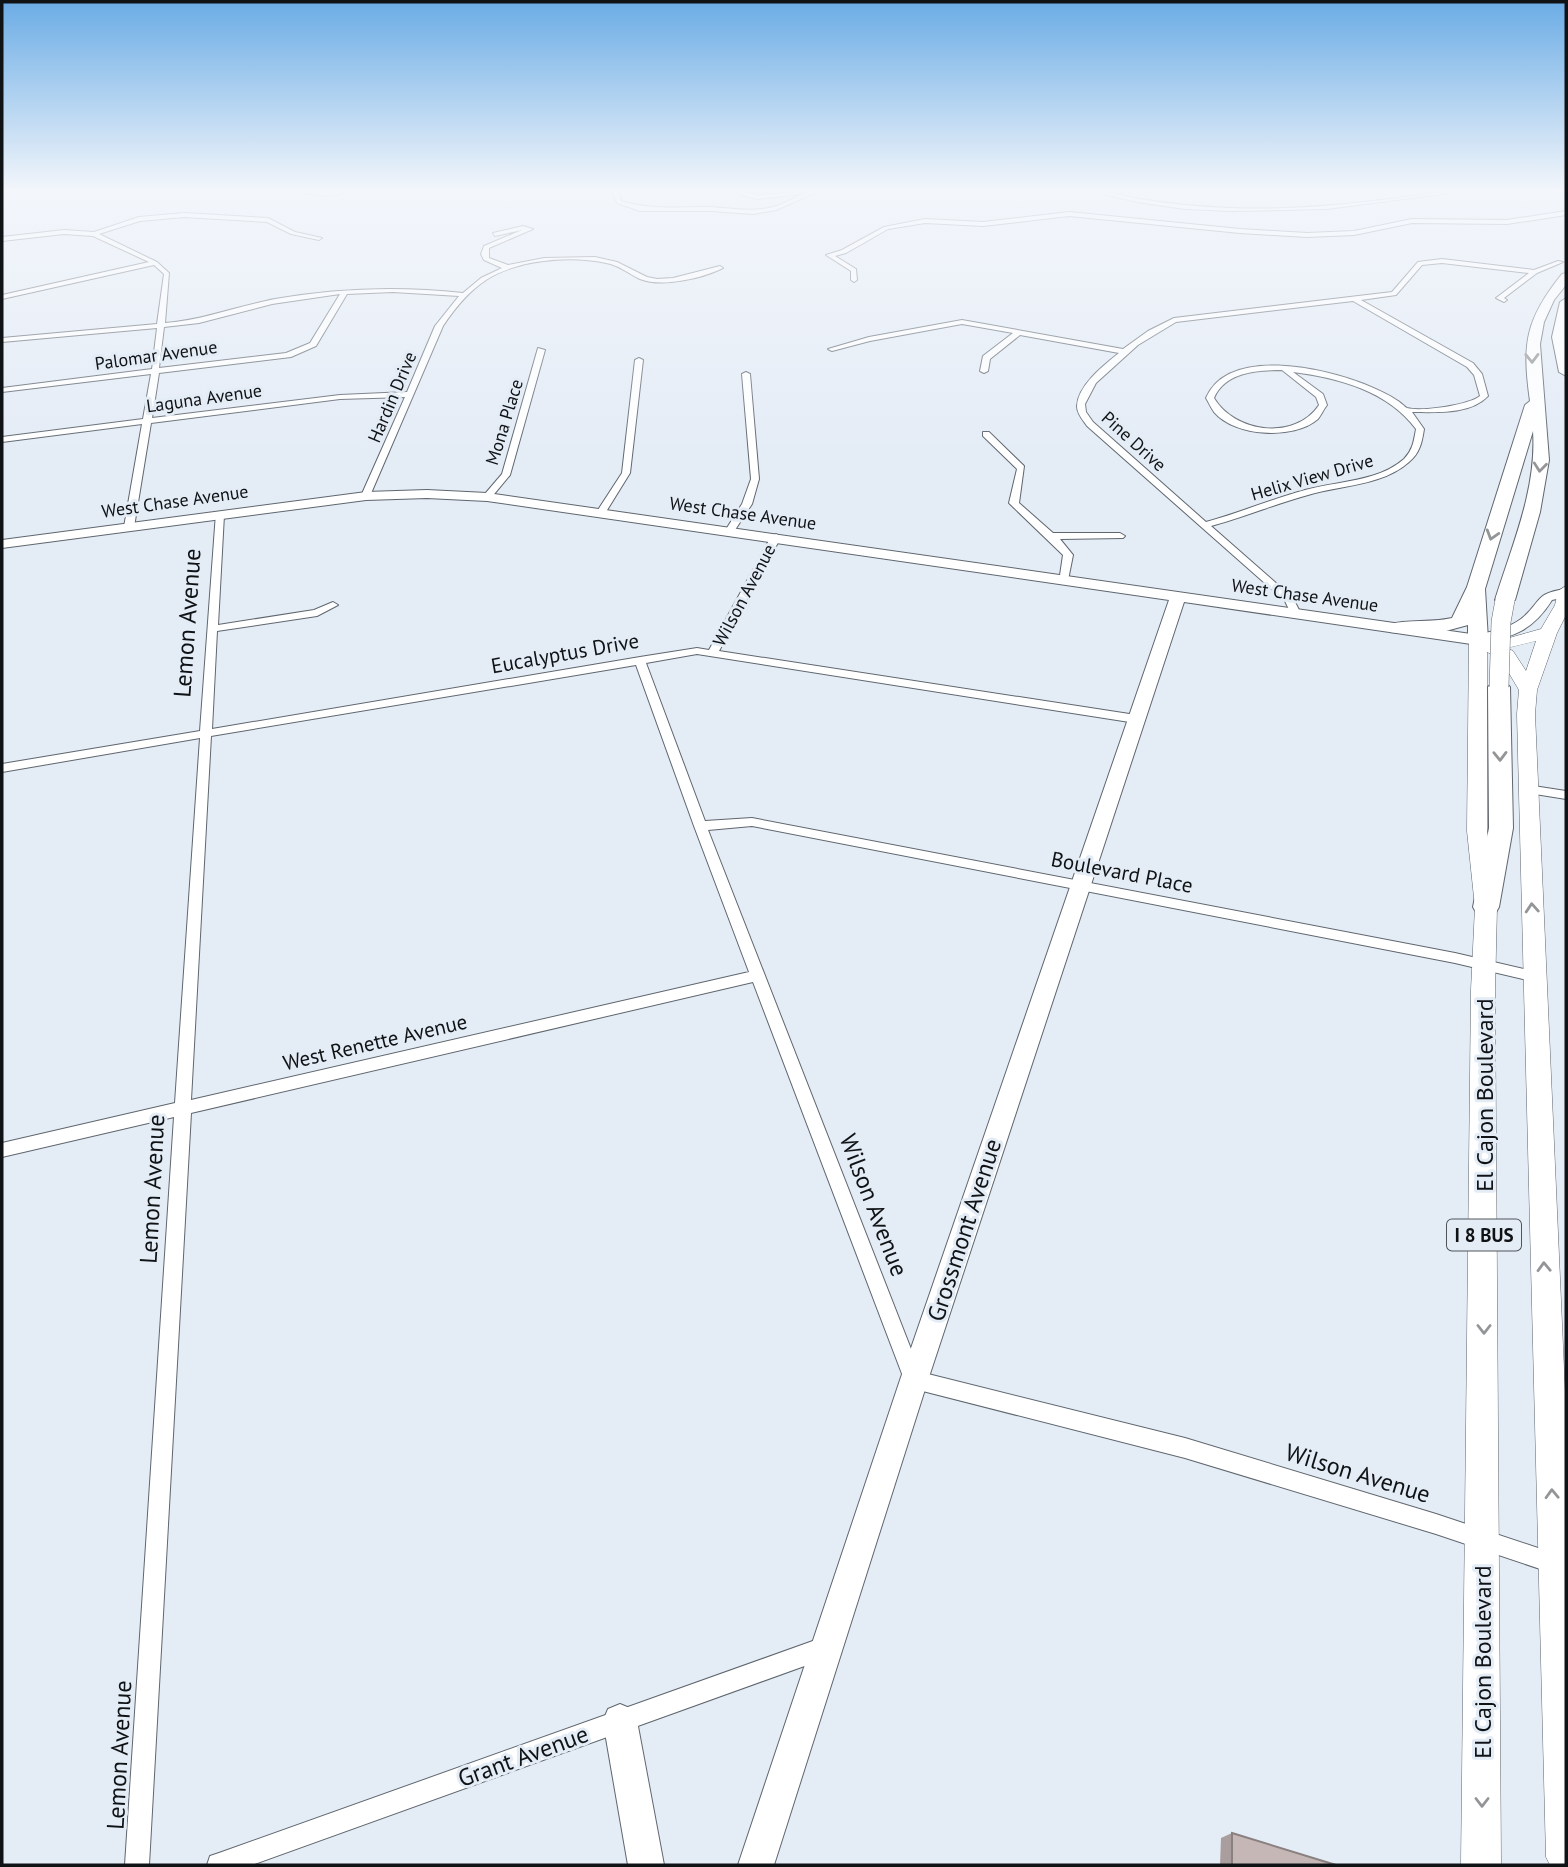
<svg xmlns="http://www.w3.org/2000/svg" width="1568" height="1867" viewBox="0 0 1568 1867" font-family="'PT Sans',sans-serif">
  <style>
    .lines { fill: none; stroke-linecap: round; stroke-linejoin: round }
    .street-casing { stroke: #5f666e; stroke-width: 2 }
    .secondary-casing { stroke: #5f666e; stroke-width: 2 }
    .primary-casing { stroke: #5f666e; stroke-width: 1 }
    .highway-casing { stroke: #5f666e; stroke-width: 2 }
    .street { fill: #fff; fill-rule: evenodd }
    .secondary { fill: #fff; fill-rule: evenodd }
    .primary { fill: #fff; fill-rule: evenodd }
    .highway { fill: #fff; fill-rule: evenodd }
    .highway-bridge-casing { stroke: #5f666e; stroke-width: 20; stroke-linecap: butt }
    .highway-bridge { stroke: #fff; stroke-width: 19 }
    .wall { fill: #a99d9d }
    .building { fill: #c4b7b6; stroke: #89807f; stroke-width: 2 }
    .oneway { stroke: #939596 }
    .labels { text-anchor: middle; dominant-baseline: central; stroke-width: 6; stroke-linejoin: round; paint-order: stroke }
    .far-street-label { font-size: 18px; fill: #101316; stroke: #e4ecf6 }
    .shield { fill: #e4ecf6; stroke: #505459; stroke-width: 2 }
    .shield-label { font-size: 19px; font-weight: bold; fill: #101316 }
    .street-label { font-size: 21px; fill: #101316; stroke: #e4ecf6 }
    .near-street-label { font-size: 24px; fill: #101316; stroke: #e4ecf6 }
  </style>
  <rect width="100%" height="100%" fill="#e4ecf6"/>
  <g class="lines">
    <defs>
      <path id="street" d="M280 190 327 192 357 190 327 196Z
        M616 190H622L619 194 621 201C650 210 679 207 709 207 729 208 749 212 769 208 787 205 802 190 821 190L776 210 753 214 712 211H640L617 203 613 194Z
        M736 190 758 195 798 192 801 194 758 199 740 195Z
        M1087 190C1106 190 1122 196 1140 199 1170 204 1200 207 1231 208 1305 211 1381 201 1455 190H1473L1327 209 1232 211 1185 209 1137 202Z
        M1226 190H1284L1281 192Z
        M1566 211V215L1507 224 1412 223 1354 235 1307 237 1240 233 1069 216 983 226 925 223 888 229 846 253 835 256 856 269 857 280 854 282 851 280V271L826 255 842 250 884 227 925 219 983 222 1069 212 1240 229 1307 233 1354 231 1412 219 1507 220Z
        M184 213 268 218 295 232 322 238 319 240 291 234 267 222 184 217 140 221 99 234 157 262 169 273 165 323C203 320 238 306 275 299 337 288 400 286 463 293L481 278 502 268 484 260 481 254 484 246 522 230 495 236 493 233 523 226 533 229 489 248V258L508 265 544 258 595 257 617 262 647 277 657 279 673 278 720 266 723 268C703 278 662 288 640 279 629 274 619 265 606 263 569 255 517 260 486 280 468 292 455 308 443 326L369 498 361 496 405 397 340 399 151 423 134 527 129 530 124 527 142 424 2 442V437L143 419 151 374 2 392V388L152 369 157 328 2 342V338L157 324 164 274 154 265 2 299V295L149 262 93 236 64 234 2 241V237L64 230 94 232 139 217ZM393 292 459 296 435 326 407 392 340 395 152 418 159 373 291 357 316 346 347 294ZM340 294 310 343 286 353 159 368 164 327 199 323 272 304Z
        M1442 259 1534 270 1558 261 1563 262 1537 273 1504 298 1507 300 1504 302 1496 298 1529 273 1442 263 1422 265 1396 295 1361 300 1473 363 1482 374 1488 396C1470 415 1436 412 1412 412L1424 429C1422 442 1420 453 1409 462 1382 486 1341 485 1308 495 1275 504 1244 517 1211 526L1293 598 1301 614 1296 617 1292 616 1285 601 1087 426C1083 420 1077 414 1077 406 1078 385 1104 365 1119 353L1020 335 990 359 988 371 984 373 980 371 983 356 1013 333 962 324 870 341 832 351 828 349 869 337 962 320 1123 349 1148 331 1174 318 1392 292 1418 262ZM1353 301 1467 367 1474 375 1480 396C1469 405 1421 412 1407 408 1405 407 1400 402 1398 401 1388 394 1376 389 1364 384 1324 368 1228 346 1206 398 1209 403 1211 408 1214 412 1235 437 1294 440 1318 419 1321 415 1324 409 1327 405L1323 394 1293 372C1339 378 1388 391 1416 429 1414 440 1413 450 1404 459 1378 482 1337 481 1305 490 1272 499 1239 513 1206 522L1093 422 1086 412 1085 404 1096 383 1138 345 1176 322ZM1282 370 1316 397 1319 405C1295 441 1235 433 1214 398 1225 372 1257 370 1282 370Z
        M538 348 545 350 510 475 490 499H484V495L502 474Z
        M639 358 643 360 630 473 604 515H598L596 513 622 473 635 360Z
        M746 372 750 374 759 479 752 504 733 533 730 534 725 531 742 504 751 479 742 374Z
        M983 432H989L1024 466 1019 503 1053 533H1120L1125 536 1123 538 1060 539 1073 555 1068 580 1059 582 1063 555 1009 503 1017 469 983 436Z
        M216 513 224 515 218 625 314 610 333 602 338 605 317 616 217 631 212 729 640 657 697 648 709 650 771 537 776 534 781 537 719 651 1136 715 1142 719 1136 723 697 654 646 663 705 821 752 818 1455 953 1541 973 1543 977 1541 981 1536 982 1455 963 752 826 708 830 920 1372 1185 1438 1436 1514 1562 1556 1566 1563 1562 1570 1555 1574 1436 1534 1185 1458 907 1387 753 982 191 1113 149 1865H125L174 1117 2 1157V1143L175 1103 200 738 2 772V764L200 731ZM636 665 694 826 749 972 191 1100 211 736Z
        M1527 785 1566 791V799L1523 792 1521 789Z
        M824 1637 832 1640 835 1648 832 1656 824 1659 252 1865H207L210 1856 219 1853Z"/>
      <path id="secondary" d="M427 490 487 493 1478 635C1493 631 1509 628 1521 619 1542 602 1534 593 1566 589V597L1552 600C1532 632 1513 636 1478 645L1184 602 928 1380 774 1865H738L900 1380 1169 600 487 501 427 498 366 500 2 548V540L366 492Z
        M620 1704 632 1709 637 1721 664 1865H628L603 1721 608 1709Z"/>
      <path id="primary" d="M1566 586V615L1557 633 1537 690 1535 714 1566 1414V1865H1550L1546 1857 1517 714 1519 690 1500 658 1487 652V831L1497 907 1495 990 1501 1865H1461L1471 990 1475 907 1467 831 1469 640 1478 635 1509 638 1541 629 1555 605 1558 591ZM1536 641 1526 671 1513 651 1507 648Z"/>
      <path id="highway" d="M1566 273V285L1554 300 1544 322 1540 344 1549 460 1540 512 1515 600 1505 606 1495 600C1512 545 1537 489 1533 431L1485 589 1488 640 1485 644H1471L1468 640V625L1431 635 1390 632 1387 628 1390 624C1410 619 1430 623 1452 618L1467 587 1525 405 1530 401C1522 344 1525 320 1562 274Z
        M1566 298V376L1559 372 1552 337 1560 302Z
        M1499 681 1506 683 1510 687 1513 828 1499 907 1495 914 1486 916 1477 914 1473 907 1489 828 1488 687 1492 683Z"/>
    </defs>
    <!-- street casing -->
    <use href="#street" class="street-casing"/>
    <!-- secondary casing -->
    <use href="#secondary" class="secondary-casing"/>
    <!-- primary casing -->
    <use href="#primary" class="primary-casing"/>
    <!-- highway casing -->
    <use href="#highway" class="highway-casing"/>
    <!-- street -->
    <use href="#street" class="street"/>
    <!-- secondary -->
    <use href="#secondary" class="secondary"/>
    <!-- primary -->
    <use href="#primary" class="primary"/>
    <!-- highway -->
    <use href="#highway" class="highway"/>
    <defs>
      <path id="highway-bridge" d="M1499 687 1501 622 1505 600"/>
    </defs>
    <!-- highway-bridge casing -->
    <use href="#highway-bridge" class="highway-bridge-casing"/>
    <!-- highway-bridge -->
    <use href="#highway-bridge" class="highway-bridge"/>
  </g>
  <!-- wall -->
  <path class="wall" d="M1232 1833 1336 1865H1220L1221 1838Z"/>
  <!-- building -->
  <path class="building" d="M1232 1833 1336 1865H1232Z"/>
  <!-- one-way arrows -->
  <defs><path id="oneway-chevron" d="M-2-3.5L2.5 0L-2 3.5" fill="none" stroke-width="1.6" stroke-linecap="round" stroke-linejoin="round" transform="scale(1.75)"/></defs>
  <g class="oneway">
    <use href="#oneway-chevron" transform="translate(1532 358) rotate(89)"/>
    <use href="#oneway-chevron" transform="translate(1540 467) rotate(96)"/>
    <use href="#oneway-chevron" transform="translate(1492 535) rotate(107)"/>
    <use href="#oneway-chevron" transform="translate(1500 756) rotate(89)"/>
    <use href="#oneway-chevron" transform="translate(1532 908) rotate(-94)"/>
    <use href="#oneway-chevron" transform="translate(1544 1267) rotate(-92)"/>
    <use href="#oneway-chevron" transform="translate(1484 1329) rotate(90)"/>
    <use href="#oneway-chevron" transform="translate(1552 1494) rotate(-92)"/>
    <use href="#oneway-chevron" transform="translate(1482 1802) rotate(90)"/>
  </g>
  <!-- sky -->
  <linearGradient id="sky" x2="0" y2="1"><stop stop-color="#6aace5"/><stop offset="0.42" stop-color="#f3f6fb"/><stop offset="1" stop-color="#f3f6fb" stop-opacity="0"/></linearGradient>
  <rect width="1568" height="452" fill="url(#sky)"/>
  <g class="labels">
    <!-- far-street labels -->
    <g class="far-street-label">
      <text transform="translate(156 355) rotate(-8)">Palomar Avenue</text>
      <text transform="translate(392 397) rotate(-67)">Hardin Drive</text>
      <text transform="translate(204 398) rotate(-8)">Laguna Avenue</text>
      <text transform="translate(504 422) rotate(-73)">Mona Place</text>
      <text transform="translate(1134 441) rotate(42)">Pine Drive</text>
      <text transform="translate(1312 477) rotate(-16)">Helix View Drive</text>
      <text transform="translate(175 501) rotate(-8)">West Chase Avenue</text>
      <text transform="translate(743 513) rotate(8)">West Chase Avenue</text>
      <text transform="translate(744 595) rotate(-62)">Wilson Avenue</text>
      <text transform="translate(1305 595) rotate(8)">West Chase Avenue</text>
    </g>
    <!-- shield labels -->
    <rect class="shield" x="1447" y="1219.5" width="74" height="31" rx="5"/>
    <g class="shield-label">
      <text x="1484" y="1235">I 8 BUS</text>
    </g>
    <!-- street labels -->
    <g class="street-label">
      <text transform="translate(565 653) rotate(-10)">Eucalyptus Drive</text>
      <text transform="translate(1122 872) rotate(11)">Boulevard Place</text>
      <text transform="translate(375 1042) rotate(-13)">West Renette Avenue</text>
    </g>
    <!-- near-street labels -->
    <g class="near-street-label">
      <text transform="translate(187 623) rotate(-86)">Lemon Avenue</text>
      <text transform="translate(1484 1095) rotate(-90)">El Cajon Boulevard</text>
      <text transform="translate(152 1189) rotate(-87)">Lemon Avenue</text>
      <text transform="translate(874 1205) rotate(69)">Wilson Avenue</text>
      <text transform="translate(964 1230) rotate(-72)">Grossmont Avenue</text>
      <text transform="translate(1358 1473) rotate(17)">Wilson Avenue</text>
      <text transform="translate(1482 1662) rotate(-90)">El Cajon Boulevard</text>
      <text transform="translate(119 1755) rotate(-87)">Lemon Avenue</text>
      <text transform="translate(523 1756) rotate(-20)">Grant Avenue</text>
    </g>
  </g>
  <!-- border -->
  <rect width="1568" height="1867" fill="none" stroke="#101316" stroke-width="7"/>
</svg>
